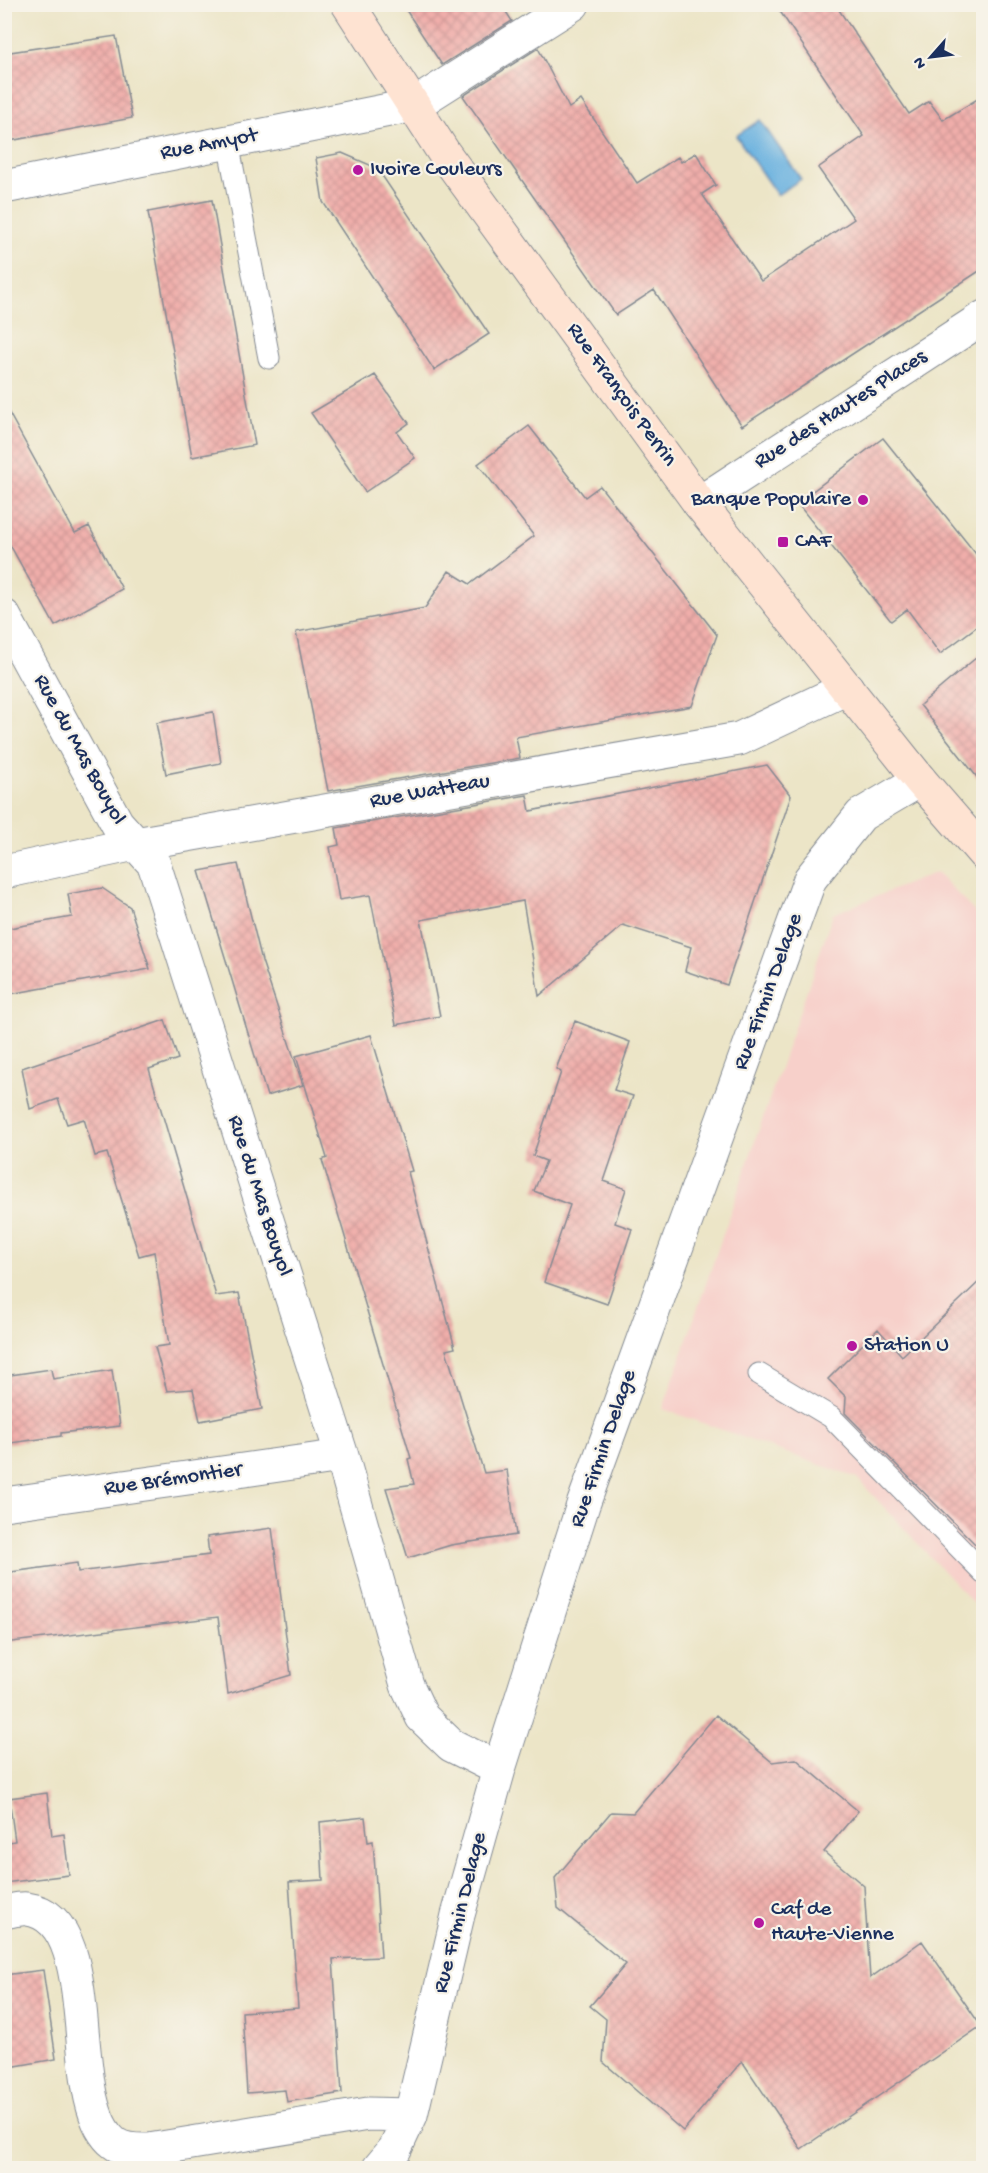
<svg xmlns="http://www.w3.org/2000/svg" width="988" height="2173" viewBox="0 0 988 2173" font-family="'Gochi Hand',sans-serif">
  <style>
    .built { fill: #f7d0ca }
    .water { fill: #68b0df; stroke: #42709e; stroke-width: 1.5 }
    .building { fill: url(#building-cross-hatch) }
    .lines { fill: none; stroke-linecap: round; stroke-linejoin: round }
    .lane-casing { stroke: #848a92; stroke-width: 23 }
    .street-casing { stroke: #848a92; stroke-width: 35 }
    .secondary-casing { stroke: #848a92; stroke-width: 35 }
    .lane { stroke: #fff; stroke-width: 21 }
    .street { stroke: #fff; stroke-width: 33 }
    .secondary { stroke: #fee3d2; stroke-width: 33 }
    .poi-dot { fill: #b5179e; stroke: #f7f3e8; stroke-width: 2 }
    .labels { text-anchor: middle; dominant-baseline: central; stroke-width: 4.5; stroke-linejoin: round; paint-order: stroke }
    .street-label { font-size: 22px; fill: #1b2f5e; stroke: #f7f3e8 }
    .poi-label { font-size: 22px; fill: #1b2f5e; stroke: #f7f3e8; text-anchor: start }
  </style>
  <defs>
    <pattern id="building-cross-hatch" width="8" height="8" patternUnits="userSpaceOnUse" patternTransform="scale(1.5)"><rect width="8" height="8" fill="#f0aeaa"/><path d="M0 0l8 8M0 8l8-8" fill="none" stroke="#cd9695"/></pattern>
  </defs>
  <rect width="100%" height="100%" fill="#f7f3e8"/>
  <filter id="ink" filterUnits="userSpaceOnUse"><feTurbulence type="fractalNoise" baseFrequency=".0167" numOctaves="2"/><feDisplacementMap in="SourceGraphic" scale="12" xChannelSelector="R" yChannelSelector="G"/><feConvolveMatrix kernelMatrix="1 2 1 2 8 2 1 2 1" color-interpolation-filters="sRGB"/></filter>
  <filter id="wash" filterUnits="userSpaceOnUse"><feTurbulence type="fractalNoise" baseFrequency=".008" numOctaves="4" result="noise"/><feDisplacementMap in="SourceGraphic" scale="24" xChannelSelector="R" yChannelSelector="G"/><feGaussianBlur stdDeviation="1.35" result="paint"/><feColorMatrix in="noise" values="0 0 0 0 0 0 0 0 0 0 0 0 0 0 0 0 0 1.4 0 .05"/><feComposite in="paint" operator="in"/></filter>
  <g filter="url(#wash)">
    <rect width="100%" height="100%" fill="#ece5c7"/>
    <!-- built -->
    <path class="built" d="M937 872 983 921V1614L857 1478 663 1409 833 914Z"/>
    <!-- water -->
    <path class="water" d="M760 120 801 179 777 195 736 136Z"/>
    <g id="blocks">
      <!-- building -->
      <path class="building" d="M402 4H501L512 21 442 65Z
        M775 4H835L909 114 929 101 943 120 984 95V268L742 426 654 290 616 315 463 96 538 48 569 108 581 100 637 183 678 157 681 162 696 153 716 185 702 194 761 281 854 219 818 168 864 136Z
        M116 36 132 118 4 142V53Z
        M342 153 377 168 489 334 434 370 323 202 316 158Z
        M212 200 255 445 192 457 148 212Z
        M375 375 409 423 397 432 415 458 365 492 311 413Z
        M4 404 75 533 89 526 122 589 55 626 4 534Z
        M529 426 585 497 600 486 717 635 692 706 516 737 520 758 328 791 296 632 425 608 449 571 470 584 534 536 478 464Z
        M883 438 984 564V621L940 654 907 609 891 621 797 503Z
        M984 651V786L920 705Z
        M213 712 221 763 166 774 156 723Z
        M767 765 791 796 727 985 685 971 691 947 623 925 539 996 523 901 421 920 440 1016 396 1025 370 895 339 900 330 847 339 845 336 828 527 795 530 811Z
        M238 864 262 961 303 1085 267 1096 199 871Z
        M102 888 130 907 150 969 4 995V929L72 917 68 894Z
        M165 1020 178 1059 149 1069 216 1296 239 1293 262 1409 200 1421 193 1389 167 1391 155 1347 169 1345 154 1252 139 1256 107 1153 95 1156 84 1119 67 1124 58 1099 30 1109 22 1068Z
        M575 1021 630 1042 614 1090 633 1096 604 1181 626 1189 615 1223 632 1229 607 1304 544 1282 570 1205 534 1191 546 1161 533 1156 561 1072 556 1069Z
        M371 1035 412 1171 408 1172 455 1348 446 1350 484 1473 507 1470 516 1535 451 1545 408 1558 386 1488 414 1484 408 1459 411 1458 322 1160 327 1158 296 1056Z
        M984 1277V1553L845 1413 846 1397 828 1379 878 1329 902 1356Z
        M51 1369 53 1379 112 1370 120 1426 61 1433V1436L4 1444V1376Z
        M272 1528 291 1675 228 1694 218 1617 4 1643V1573L77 1563 78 1572 209 1555 207 1537Z
        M716 1715 772 1762 796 1759 858 1811 824 1852 864 1886 870 1978 922 1941 981 2026 801 2149 742 2061 683 2131 603 2062 606 2019 590 2006 626 1964 558 1908 555 1878 611 1812 633 1813Z
        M47 1793 52 1836 64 1834 69 1875 4 1883V1843L15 1841 9 1798Z
        M365 1817 368 1842 373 1841 381 1957 333 1959 342 2093 287 2102 285 2090 247 2093 242 2012 298 2008 289 1882 323 1880 320 1822Z
        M43 1970 56 2059 4 2068V1975Z"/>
    </g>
  </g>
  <g filter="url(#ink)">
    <use href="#blocks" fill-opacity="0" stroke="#848a92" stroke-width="1.5"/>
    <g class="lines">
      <defs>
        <path id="lane" d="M228 142 269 358
          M759 1374 831 1417 984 1573"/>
        <path id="street" d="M4 187 414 105 573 4
          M699 503 984 317
          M4 616 117 823 154 864 342 1456 407 1685 422 1717 451 1745 499 1769
          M4 872 135 844 739 739 847 688
          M4 1504 342 1456
          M4 1912C11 1911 20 1908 27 1909 107 1919 61 2102 114 2143 124 2151 137 2150 149 2150L368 2114 411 2115
          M379 2168 395 2149 411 2115 458 1915 499 1769 583 1505 810 879 861 815 920 780"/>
        <path id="secondary" d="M348 4 444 153 699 503 920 780 984 854"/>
      </defs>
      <!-- lane casing -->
      <use href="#lane" class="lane-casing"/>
      <!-- street casing -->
      <use href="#street" class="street-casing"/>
      <!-- secondary casing -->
      <use href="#secondary" class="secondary-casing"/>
      <!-- lane -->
      <use href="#lane" class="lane"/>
      <!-- street -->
      <use href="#street" class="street"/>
      <!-- secondary -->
      <use href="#secondary" class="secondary"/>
    </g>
  </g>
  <!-- markers -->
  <g class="poi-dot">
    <circle cx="358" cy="170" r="6"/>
    <circle cx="863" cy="500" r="6"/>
    <rect x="777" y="536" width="12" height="12" rx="3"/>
    <circle cx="852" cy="1346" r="6"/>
    <circle cx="759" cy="1923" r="6"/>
  </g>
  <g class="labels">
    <!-- street labels -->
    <g class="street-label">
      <text transform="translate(209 145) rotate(-11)">Rue Amyot</text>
      <text transform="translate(621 395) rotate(54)">Rue François Perrin</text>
      <text transform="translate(841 410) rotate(-33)">Rue des Hautes Places</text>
      <text transform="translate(79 750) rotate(61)">Rue du Mas Bouyol</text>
      <text transform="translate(430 792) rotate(-10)">Rue Watteau</text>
      <text transform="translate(769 992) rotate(-70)">Rue Firmin Delage</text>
      <text transform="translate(259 1196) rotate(72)">Rue du Mas Bouyol</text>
      <text transform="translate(604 1449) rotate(-71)">Rue Firmin Delage</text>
      <text transform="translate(173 1480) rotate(-8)">Rue Brémontier</text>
      <text transform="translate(461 1913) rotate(-76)">Rue Firmin Delage</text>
    </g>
    <!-- poi labels -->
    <g class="poi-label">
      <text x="370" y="170">Ivoire Couleurs</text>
      <text x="851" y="500" text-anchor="end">Banque Populaire</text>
      <text x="795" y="542">CAF</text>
      <text x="864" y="1346">Station U</text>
      <text x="771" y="1910">Caf de<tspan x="771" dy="25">Haute-Vienne</tspan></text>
    </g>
  </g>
  <!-- margin -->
  <rect width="988" height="2173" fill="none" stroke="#f7f3e8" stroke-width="24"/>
  <!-- north arrow -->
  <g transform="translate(931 57) rotate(242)" stroke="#f7f3e8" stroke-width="4.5" paint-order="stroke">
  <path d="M0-4.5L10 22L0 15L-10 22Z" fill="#1b2f5e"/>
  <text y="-9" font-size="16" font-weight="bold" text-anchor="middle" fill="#1b2f5e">N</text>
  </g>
</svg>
